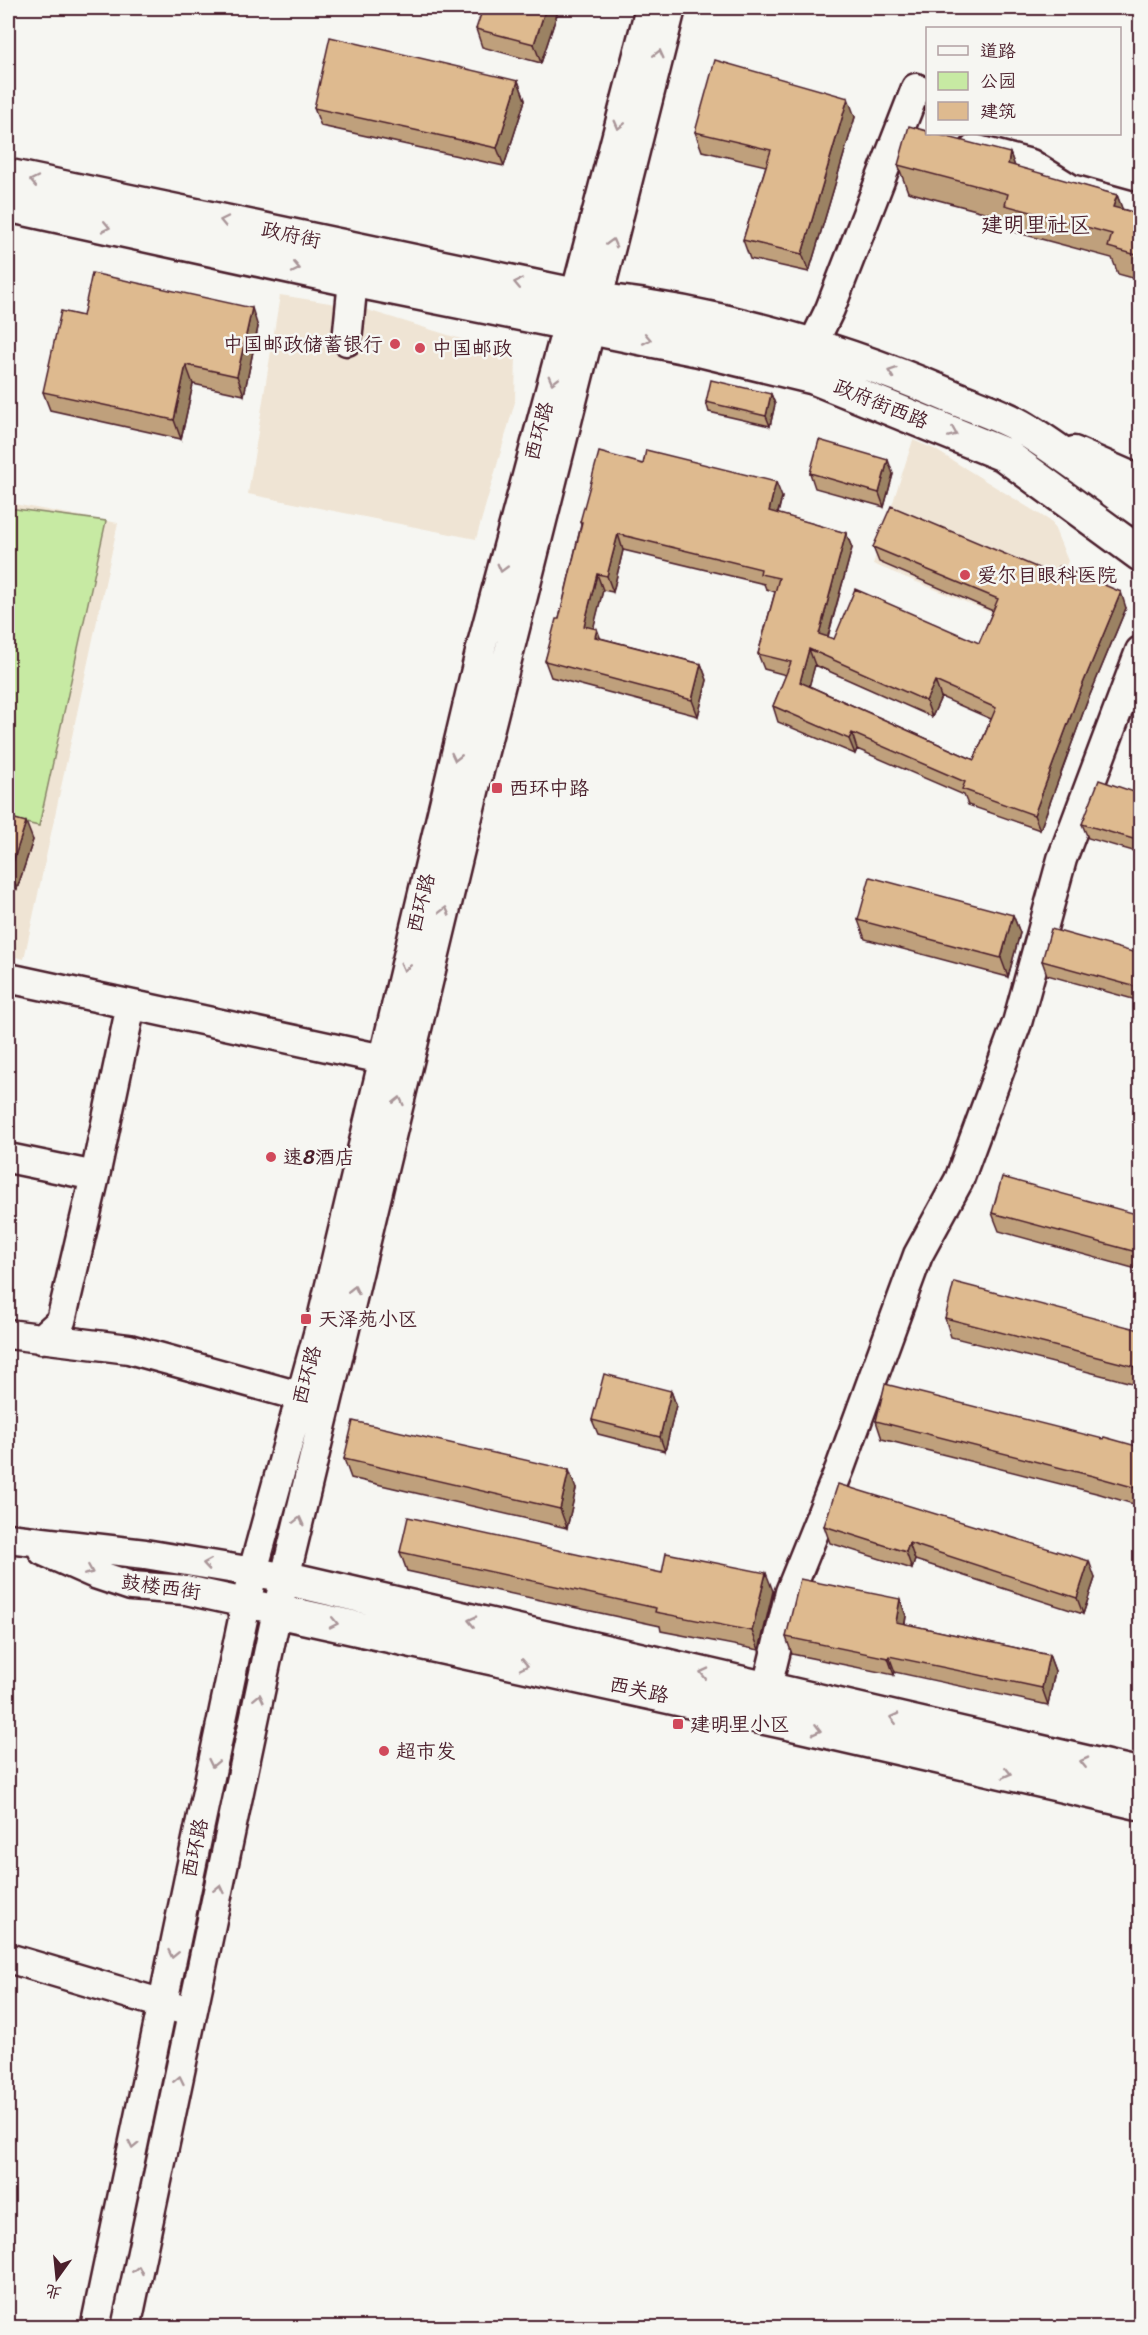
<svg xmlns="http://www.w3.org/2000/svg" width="1148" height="2335" viewBox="0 0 1148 2335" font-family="Sriracha,'LXGW WenKai TC',sans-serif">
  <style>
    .built { fill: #efe4d4 }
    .green { fill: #c7eaa3; stroke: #888467; stroke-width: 1.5 }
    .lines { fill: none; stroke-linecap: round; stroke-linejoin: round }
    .minor-casing { stroke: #4a1f2b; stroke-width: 33 }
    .major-casing { stroke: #4a1f2b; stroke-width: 38 }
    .minor { stroke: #f6f6f2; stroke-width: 28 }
    .major { stroke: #f6f6f2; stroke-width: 33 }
    .wall { fill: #bfa07b; stroke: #4a1f2b; stroke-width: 1.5; fill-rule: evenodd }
    .shaded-wall { fill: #9b8264; stroke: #4a1f2b; stroke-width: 1.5 }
    .building { fill: #deba8f; stroke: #4a1f2b; stroke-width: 1.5; fill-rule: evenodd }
    .oneway { stroke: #a99598 }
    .poi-dot { fill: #d1495b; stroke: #f6f6f2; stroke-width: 2 }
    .labels { text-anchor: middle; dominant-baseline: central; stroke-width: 5; stroke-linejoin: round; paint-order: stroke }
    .street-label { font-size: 20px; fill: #4a1f2b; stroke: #f6f6f2 }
    .poi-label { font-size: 20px; fill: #4a1f2b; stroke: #f6f6f2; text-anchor: start }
    .quarter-label { font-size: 22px; fill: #4a1f2b; stroke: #f6f6f2 }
  </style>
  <rect width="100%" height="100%" fill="#f6f6f2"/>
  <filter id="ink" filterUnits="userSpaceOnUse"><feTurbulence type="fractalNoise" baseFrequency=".0167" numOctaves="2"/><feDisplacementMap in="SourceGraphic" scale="12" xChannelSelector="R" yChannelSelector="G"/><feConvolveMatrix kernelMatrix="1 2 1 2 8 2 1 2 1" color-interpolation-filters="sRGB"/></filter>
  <g filter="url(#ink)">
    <!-- built -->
    <path class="built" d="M280 295 361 308 503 352 516 353 515 402 476 539 248 494Z
      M913 440 934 449 1052 522 1068 561 1036 631 873 564Z
      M8 503 118 523 24 959 8 955Z"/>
    <!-- green -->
    <path class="green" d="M8 508 106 521 39 826 8 819Z"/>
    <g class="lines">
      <defs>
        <path id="minor" d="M974 149 1031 164 1071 189 1140 208
          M347 341 353 280
          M813 344 830 309 916 88
          M1074 451 1140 480
          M8 978 401 1063
          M8 1158 95 1176
          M8 1334 129 1349 317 1401
          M41 1339 61 1321 95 1176 131 1005
          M8 1538 145 1554 271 1575
          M43 1551 95 1574 131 1586 186 1590 264 1607
          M767 1687 790 1592 840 1468 918 1255 959 1180 1017 1023 1062 859 1140 651
          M8 1958 180 2009
          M95 2328 253 1571 321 1323 482 644 568 323 650 8
          M126 2328 277 1611 476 783 671 8"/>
        <path id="major" d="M8 176 597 300C719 314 838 348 950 396 975 407 1003 415 1025 429 1065 454 1102 483 1140 510
          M8 205 353 280 697 349 813 377 1005 455 1140 554
          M285 1578 1140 1775
          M277 1611 790 1723 1140 1803"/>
      </defs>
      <!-- minor casing -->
      <use href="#minor" class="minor-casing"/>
      <!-- major casing -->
      <use href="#major" class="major-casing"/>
      <!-- minor -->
      <use href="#minor" class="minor"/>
      <!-- major -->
      <use href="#major" class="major"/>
    </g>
    <!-- wall -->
    <path class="wall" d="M559 8 541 63 482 47 476 29Z
      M518 81 525 100 504 166 321 126 314 108Z
      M855 117 809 272 750 259 743 240 766 166 702 151 695 132Z
      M1010 153 1015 167 1117 195 1122 209 1140 214V280L1118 274 1112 258 1015 232 1010 219 908 192 898 165Z
      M83 316 258 327 244 395 193 384 181 439 50 410 43 392Z
      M771 394 775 404 770 426 709 412 706 402Z
      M643 464 782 497 778 514 846 533 852 548 828 637 834 639 979 643 993 611 879 562 873 547 1126 608 1087 702 1040 830 968 805 964 795 857 749 855 754 778 722 773 706 786 675 764 669 758 654 775 592 766 589 764 584 623 550 613 592 603 590 593 628 600 638 701 664 707 680 698 716 551 677 545 661 559 619 581 525 580 522ZM815 665 932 717 941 697 991 719 974 760 809 686Z
      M810 473 893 474 884 507 815 488Z
      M1140 794V853L1088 838 1082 824Z
      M8 817 33 840 17 889 8 888Z
      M1013 915 1020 933 1008 977 865 939 858 920Z
      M1140 954V1001L1047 975 1042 961Z
      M992 1213 1140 1215V1270L999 1231Z
      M945 1318 1140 1330V1385L951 1337Z
      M671 1391 676 1405 665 1451 598 1434 592 1420Z
      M876 1421 1103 1439 1140 1447V1506L1100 1494 882 1439Z
      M344 1459 576 1489 567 1528 351 1478Z
      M824 1526 1095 1578 1083 1614 915 1560 912 1569 830 1543Z
      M400 1552 773 1591 759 1650 661 1631 660 1626 407 1571Z
      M906 1616 905 1624 1049 1655 1055 1671 1048 1705 895 1672 894 1675 792 1654 786 1637Z"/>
    <!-- shaded-wall -->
    <path class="shaded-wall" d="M546 8H559L541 63 534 44Z
      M518 81 525 100 504 166 497 148Z
      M848 98 855 117 809 272 802 254Z
      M1010 153 1020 180 1008 164Z
      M1117 195 1127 221 1113 207Z
      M252 308 258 327 244 395 237 376Z
      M186 365 193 384 181 439 174 420Z
      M771 394 775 404 770 426 766 416Z
      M888 460 893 474 884 507 879 493Z
      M776 482 782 497 774 527 769 511Z
      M846 533 852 548 824 650 819 634Z
      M618 534 623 550 613 592 607 576Z
      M597 574 603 590 590 642 584 626Z
      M1121 592 1126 608 1087 702 1040 830 1034 815 1082 686Z
      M597 629 603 645 595 637Z
      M809 649 815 665 806 698 800 682Z
      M701 664 707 680 698 716 692 700Z
      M935 681 941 697 932 717 926 701Z
      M852 733 857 749 855 754 849 739Z
      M26 822 33 840 17 889 10 871Z
      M1013 915 1020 933 1008 977 1001 958Z
      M671 1391 676 1405 665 1451 660 1437Z
      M569 1470 576 1489 567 1528 560 1509Z
      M909 1543 915 1560 912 1569 906 1552Z
      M1089 1561 1095 1578 1083 1614 1077 1598Z
      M766 1573 773 1591 759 1650 752 1631Z
      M900 1599 906 1616 902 1639 896 1622Z
      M1049 1655 1055 1671 1048 1705 1042 1688Z
      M889 1656 895 1672 894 1675 888 1658Z"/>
    <!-- building -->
    <path class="building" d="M483 8H546L534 44 476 29Z
      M330 37 518 81 497 148 314 108Z
      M715 60 848 98 802 254 743 240 771 150 695 132Z
      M909 126 927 131V134H936L1010 153 1008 164 1117 195 1113 207 1140 214V256L1108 247 1112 234 1005 205 1008 194 898 165Z
      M92 273 252 308 237 376 186 365 174 420 43 392 61 311 83 316Z
      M711 380 771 394 766 416 706 402Z
      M819 440 888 460 879 493 810 473Z
      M646 450 776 482 769 511 846 533 819 634 834 639 855 589 979 643 998 599 873 547 891 506 1055 575 1059 566 1121 592 1082 686 1034 815 962 789 965 782 852 733 849 739 773 706 791 662 758 654 779 578 760 574 761 569 618 534 607 576 597 574 584 626 597 629 595 637 701 664 692 700 545 661 556 619H559L582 522H580L599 452 643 464ZM809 649 926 701 935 681 996 708 974 760 800 682Z
      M1099 780 1140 794V841L1082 824Z
      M8 817 26 822 10 871 8 870Z
      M870 877 1013 915 1001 958 858 920Z
      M1051 929 1140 954V988L1042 961Z
      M1002 1177 1140 1215V1253L992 1213Z
      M954 1282 1140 1330V1368L945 1318Z
      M604 1374 671 1391 660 1437 592 1420Z
      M885 1384 1103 1439 1104 1437 1140 1447V1489L1093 1476 876 1421Z
      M353 1421 569 1470 560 1509 344 1459Z
      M838 1484 1089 1561 1077 1598 909 1543 906 1552 824 1526Z
      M408 1517 662 1573 666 1553 766 1573 752 1631 655 1612 656 1608 400 1552Z
      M800 1579 900 1599 896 1622 1049 1655 1042 1688 889 1656 888 1658 786 1637Z"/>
    <!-- one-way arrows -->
    <defs><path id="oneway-chevron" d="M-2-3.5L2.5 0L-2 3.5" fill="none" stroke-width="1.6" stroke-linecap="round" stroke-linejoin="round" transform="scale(1.5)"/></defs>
    <g class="oneway">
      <use href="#oneway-chevron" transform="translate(659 54) rotate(-76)"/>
      <use href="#oneway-chevron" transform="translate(619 125) rotate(104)"/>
      <use href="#oneway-chevron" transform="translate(34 181) rotate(-168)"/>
      <use href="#oneway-chevron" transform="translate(224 221) rotate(-168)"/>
      <use href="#oneway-chevron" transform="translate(106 227) rotate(12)"/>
      <use href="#oneway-chevron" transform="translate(612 243) rotate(-75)"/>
      <use href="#oneway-chevron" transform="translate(296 268) rotate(12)"/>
      <use href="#oneway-chevron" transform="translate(518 283) rotate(-168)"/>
      <use href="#oneway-chevron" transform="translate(647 339) rotate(11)"/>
      <use href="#oneway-chevron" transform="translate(892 372) rotate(-161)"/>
      <use href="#oneway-chevron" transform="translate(553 380) rotate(105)"/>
      <use href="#oneway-chevron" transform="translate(953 433) rotate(23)"/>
      <use href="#oneway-chevron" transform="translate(502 568) rotate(105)"/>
      <use href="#oneway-chevron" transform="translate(456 757) rotate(103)"/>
      <use href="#oneway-chevron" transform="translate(445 911) rotate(-76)"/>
      <use href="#oneway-chevron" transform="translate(405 967) rotate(104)"/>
      <use href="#oneway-chevron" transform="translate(399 1101) rotate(-77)"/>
      <use href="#oneway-chevron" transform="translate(354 1290) rotate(-77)"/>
      <use href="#oneway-chevron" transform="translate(299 1521) rotate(-76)"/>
      <use href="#oneway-chevron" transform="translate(207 1564) rotate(-171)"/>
      <use href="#oneway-chevron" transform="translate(89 1571) rotate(23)"/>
      <use href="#oneway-chevron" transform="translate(472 1621) rotate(-167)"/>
      <use href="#oneway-chevron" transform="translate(334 1623) rotate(12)"/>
      <use href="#oneway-chevron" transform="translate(524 1665) rotate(12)"/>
      <use href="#oneway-chevron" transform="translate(704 1673) rotate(-167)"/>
      <use href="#oneway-chevron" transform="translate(259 1698) rotate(-78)"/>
      <use href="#oneway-chevron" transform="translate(894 1718) rotate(-167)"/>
      <use href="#oneway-chevron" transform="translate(817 1730) rotate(14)"/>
      <use href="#oneway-chevron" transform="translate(1084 1762) rotate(-167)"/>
      <use href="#oneway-chevron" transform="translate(213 1763) rotate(102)"/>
      <use href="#oneway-chevron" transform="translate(1007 1773) rotate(13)"/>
      <use href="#oneway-chevron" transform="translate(219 1889) rotate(-78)"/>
      <use href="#oneway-chevron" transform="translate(173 1954) rotate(102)"/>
      <use href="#oneway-chevron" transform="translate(179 2080) rotate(-78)"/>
      <use href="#oneway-chevron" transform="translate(133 2145) rotate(102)"/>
      <use href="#oneway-chevron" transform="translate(138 2270) rotate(-78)"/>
    </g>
  </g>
  <!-- markers -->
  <g class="poi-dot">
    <circle cx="395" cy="344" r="6"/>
    <circle cx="420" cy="348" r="6"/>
    <circle cx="965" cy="575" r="6"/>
    <rect x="491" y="782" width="12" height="12" rx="3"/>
    <circle cx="271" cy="1157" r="6"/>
    <rect x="300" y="1313" width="12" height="12" rx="3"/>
    <rect x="672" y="1718" width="12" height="12" rx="3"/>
    <circle cx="384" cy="1751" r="6"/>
  </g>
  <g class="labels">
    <!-- street labels -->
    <g class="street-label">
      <text transform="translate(291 235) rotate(12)">政府街</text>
      <text transform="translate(881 404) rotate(22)">政府街西路</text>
      <text transform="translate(539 431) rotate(-75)">西环路</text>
      <text transform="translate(421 903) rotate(-76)">西环路</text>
      <text transform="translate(307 1375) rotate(-75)">西环路</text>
      <text transform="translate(161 1587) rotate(8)">鼓楼西街</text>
      <text transform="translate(639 1690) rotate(12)">西关路</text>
      <text transform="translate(195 1848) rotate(-78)">西环路</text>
    </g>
    <!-- poi labels -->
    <g class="poi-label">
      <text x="383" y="344" text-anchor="end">中国邮政储蓄银行</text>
      <text x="432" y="348">中国邮政</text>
      <text x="977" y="575">爱尔目眼科医院</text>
      <text x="509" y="788">西环中路</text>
      <text x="283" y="1157">速8酒店</text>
      <text x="318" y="1319">天泽苑小区</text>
      <text x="690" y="1724">建明里小区</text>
      <text x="396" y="1751">超市发</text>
    </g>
    <!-- quarter labels -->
    <g class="quarter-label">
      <text x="1036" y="224">建明里社区</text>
    </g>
  </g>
  <!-- margin -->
  <rect width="1148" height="2335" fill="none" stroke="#f6f6f2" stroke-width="30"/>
  <rect x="15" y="15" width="1118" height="2305" fill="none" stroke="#4a1f2b" stroke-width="2" filter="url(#ink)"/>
  <!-- legend -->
  <rect x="926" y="27" width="195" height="108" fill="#f6f6f2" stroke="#b1a0a2" stroke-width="1.5"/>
  <rect x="938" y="46" width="30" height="9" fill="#f6f6f2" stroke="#b1a0a2" stroke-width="1.5"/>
  <text x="980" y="57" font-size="18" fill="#4a1f2b">道路</text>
  <rect x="938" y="72" width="30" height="18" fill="#c7eaa3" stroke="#b1a0a2" stroke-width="1.5"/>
  <text x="980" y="87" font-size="18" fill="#4a1f2b">公园</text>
  <rect x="938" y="102" width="30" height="18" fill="#deba8f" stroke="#b1a0a2" stroke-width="1.5"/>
  <text x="980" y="117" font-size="18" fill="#4a1f2b">建筑</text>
  <!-- north arrow -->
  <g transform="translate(57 2278) rotate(195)" stroke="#f6f6f2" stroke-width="4.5" paint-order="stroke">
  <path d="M0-4.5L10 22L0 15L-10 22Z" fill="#4a1f2b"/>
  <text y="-9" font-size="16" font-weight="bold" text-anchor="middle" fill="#4a1f2b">北</text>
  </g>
</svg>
